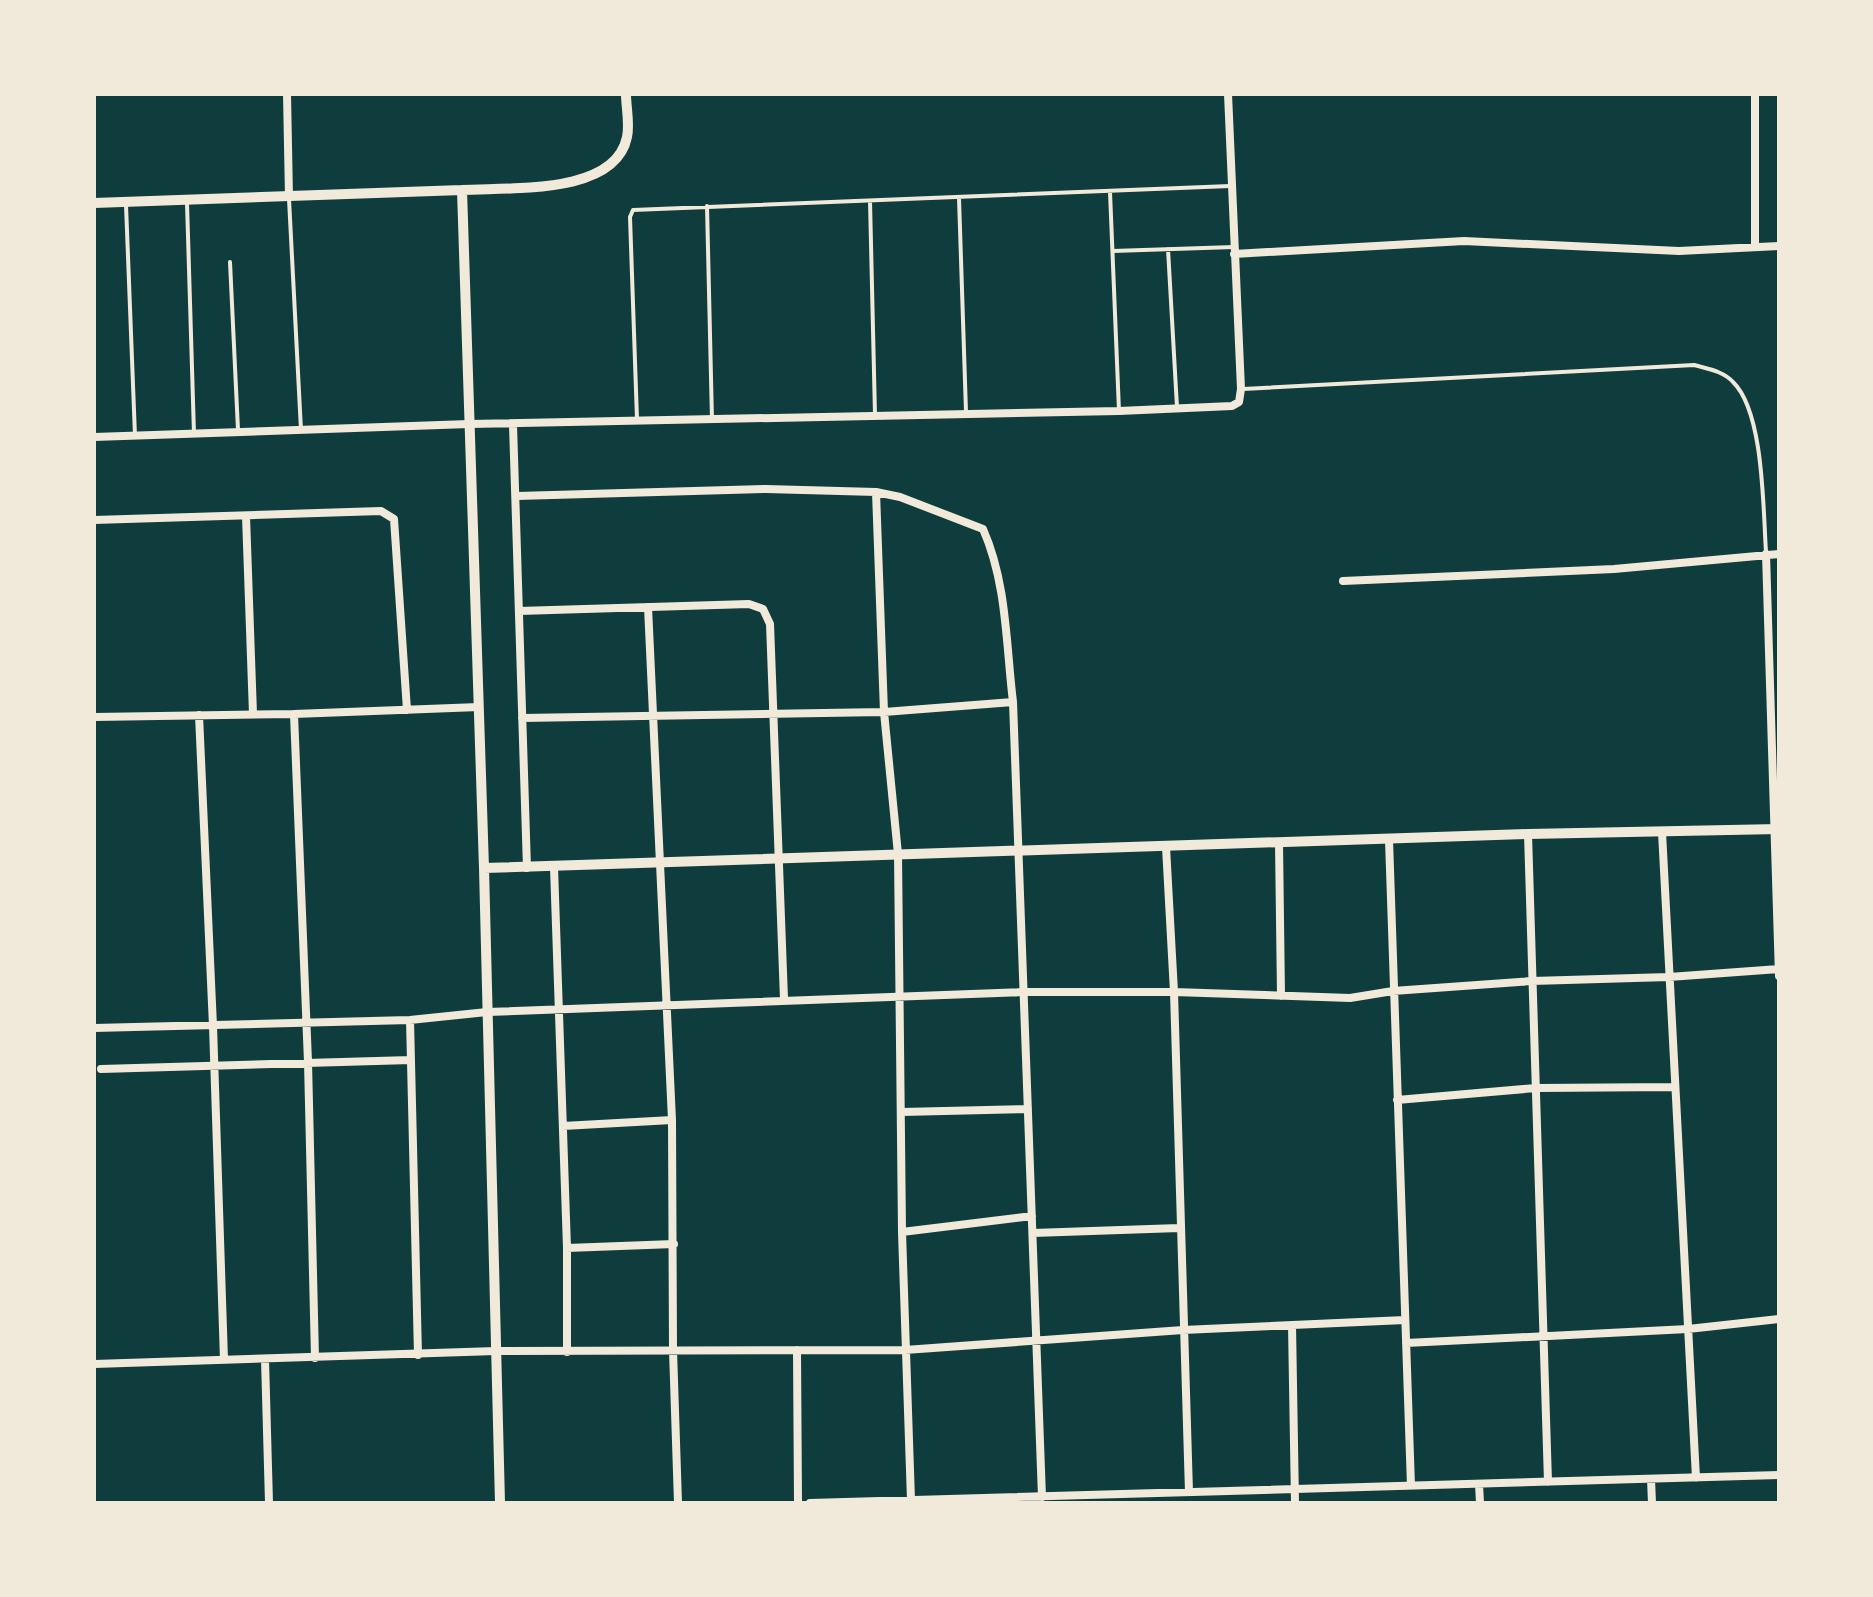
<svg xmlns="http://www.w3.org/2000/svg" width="1873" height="1597" viewBox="0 0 1873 1597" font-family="'Fira Sans Condensed',sans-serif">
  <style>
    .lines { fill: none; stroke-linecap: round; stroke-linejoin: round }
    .service { stroke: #f1e9da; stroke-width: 4 }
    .minor { stroke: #f1e9da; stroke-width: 8 }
    .tertiary { stroke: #f1e9da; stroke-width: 10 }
  </style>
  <rect width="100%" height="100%" fill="#0f3d3e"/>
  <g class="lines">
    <!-- service -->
    <path class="service" d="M1110 192 1119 411
      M959 198 966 412
      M289 199 301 430
      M870 201 875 415
      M187 203 194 434
      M126 205 135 436
      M707 206 712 420
      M1168 249 1177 407
      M1113 251 1234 247
      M230 262 238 430
      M1243 389 1694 365C1708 369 1723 371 1733 382 1764 412 1763 509 1766 552
      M637 419 630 217 633 210 1230 186"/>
    <!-- minor -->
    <path class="minor" d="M287 94 289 197
      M1755 94V247
      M1234 254 1464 241 1679 251 1779 246
      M513 425 527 868
      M94 437 469 424 1119 411 1232 406 1239 402 1241 389 1228 94
      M876 492 884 712 898 854 902 1232 911 1500 913 1503
      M517 496 766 489 876 492 900 497 983 529C1007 583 1006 645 1013 702L1042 1497
      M246 516 253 714
      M94 520 381 511 394 519 407 710
      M1766 554 1779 976
      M1343 581 1614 569 1779 554
      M648 607 672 1120 673 1350 678 1503
      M519 611 749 604 763 609 770 624 784 999
      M294 714 308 1062 315 1358
      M199 715 213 1026 224 1360
      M94 717 294 714 479 707
      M522 718 884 712 1013 702
      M1662 832 1696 1478
      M1528 834 1548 1482
      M1389 840 1411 1486
      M1279 843 1281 996
      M1166 847 1174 992 1189 1492
      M554 867 567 1248V1352
      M410 1020 418 1355
      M94 1028 410 1020 487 1012 1024 992H1174L1350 998 1393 991 1532 981 1669 977 1779 969
      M101 1069 411 1060
      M1397 1100 1536 1088 1675 1087
      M902 1112 1028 1109
      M563 1126 672 1120
      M902 1232 1032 1216
      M1033 1233 1179 1228
      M567 1248 674 1244
      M1292 1325 1295 1503
      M1406 1343 1688 1329 1779 1319
      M797 1350 798 1503
      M265 1359 269 1503
      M94 1364 496 1351 905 1350 1183 1330 1405 1320
      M1651 1479 1652 1503
      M1479 1484 1480 1503
      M810 1503 1779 1475"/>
    <!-- tertiary -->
    <path class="tertiary" d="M94 203 462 190
      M484 868 1528 834 1779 829
      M500 1503 484 868 462 190C508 187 615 196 627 137 630 124 626 107 626 94"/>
  </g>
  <!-- border -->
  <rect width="1873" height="1597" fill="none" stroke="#f1e9da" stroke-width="192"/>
</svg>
